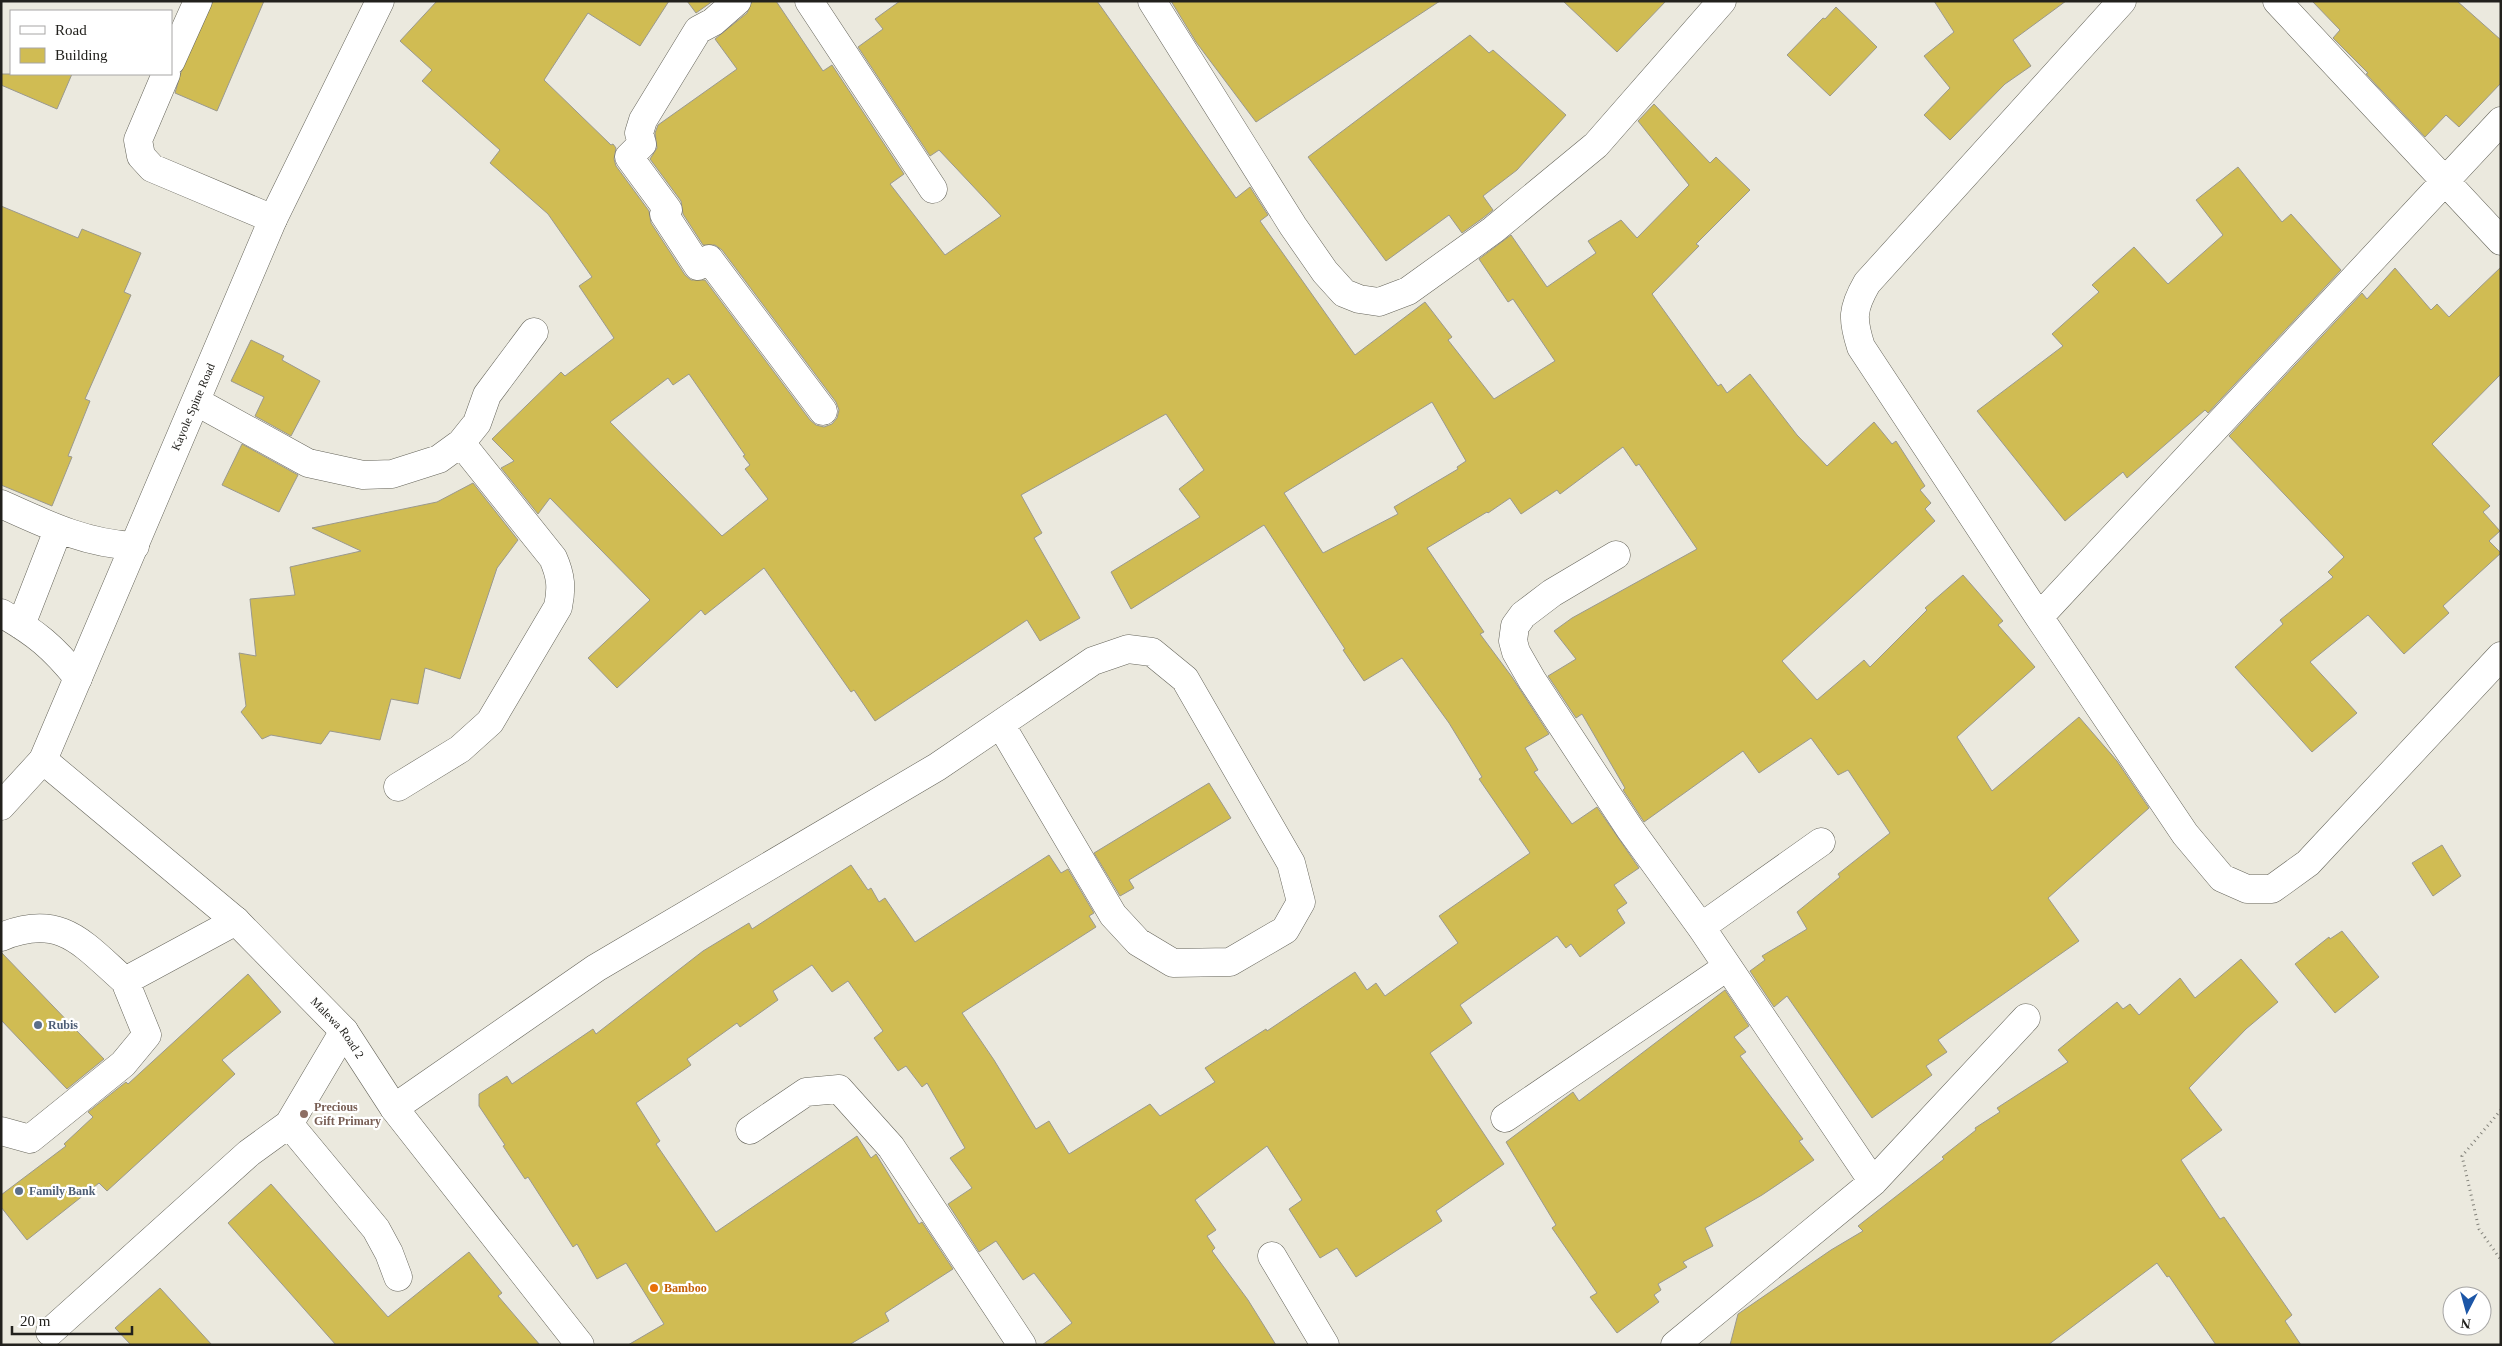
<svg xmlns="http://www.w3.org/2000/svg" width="2502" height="1346" viewBox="0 0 2502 1346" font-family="Georgia,serif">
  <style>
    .building { fill: #d0bc53; stroke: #9b998e; fill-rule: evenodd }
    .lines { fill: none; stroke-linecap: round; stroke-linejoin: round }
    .minor-casing { stroke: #66655b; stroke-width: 29 }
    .major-casing { stroke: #66655b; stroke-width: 29 }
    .path { stroke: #83827a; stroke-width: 3; stroke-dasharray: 1 4; stroke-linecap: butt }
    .minor { stroke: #fff; stroke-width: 28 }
    .major { stroke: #fff; stroke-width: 28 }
    .service-dot { fill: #5c6f8a; stroke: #fff; stroke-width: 2 }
    .education-dot { fill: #8d6e63; stroke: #fff; stroke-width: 2 }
    .food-dot { fill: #e8710a; stroke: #fff; stroke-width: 2 }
    .labels { text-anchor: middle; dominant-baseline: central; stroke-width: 4.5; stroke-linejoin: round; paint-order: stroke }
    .street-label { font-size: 12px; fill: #22211d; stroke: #fff }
    .service-label { font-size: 12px; font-weight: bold; fill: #4e5e75; stroke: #fff; text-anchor: start }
    .education-label { font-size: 12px; font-weight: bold; fill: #785e54; stroke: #fff; text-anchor: start }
    .food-label { font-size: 12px; font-weight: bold; fill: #c56008; stroke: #fff; text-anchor: start }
  </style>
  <rect width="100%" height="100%" fill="#ebe9de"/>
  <!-- building -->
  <path class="building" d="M213 1H264L217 111 175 93 181 72Z
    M437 1H669L640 46 588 13 544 80 611 145 613 144 616 148 614 159 616 166 649 211 651 223 685 275 691 280H705L810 420 816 425 824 427 832 424 837 418 839 410 836 402 722 250 715 245H703L683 214 681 201 650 159 657 148 655 133 658 125 737 69 715 39 747 13 752 1H776L823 71 832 65 904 174 890 184 945 255 1001 216 939 150 930 156 858 47 883 29 875 19 900 1H1097L1236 198 1250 187 1268 215 1260 221 1355 355 1425 302 1452 337 1448 340 1494 399 1555 361 1513 299 1508 302 1479 259 1511 235 1547 287 1596 253 1588 241 1621 220 1637 238 1689 185 1638 121 1654 104 1710 163 1716 157 1750 190 1696 244 1699 246 1652 294 1718 386 1721 384 1727 393 1750 374 1797 435 1827 466 1874 422 1892 444 1896 441 1925 486 1920 490 1931 503 1925 509 1935 521 1782 661 1817 700 1864 660 1870 667 1927 610 1925 608 1963 575 2003 621 1998 625 2035 667 1957 737 1992 791 2079 717 2117 761 2149 808 2048 898 2079 941 1938 1040 1947 1052 1926 1066 1932 1075 1872 1118 1787 996 1774 1007 1750 971 1765 960 1762 956 1807 929 1797 912 1840 877 1838 874 1890 833 1848 770 1838 775 1811 738 1759 773 1743 751 1644 822 1623 790 1625 788 1582 714 1576 718 1548 676 1576 659 1554 631 1572 618 1697 549 1639 464 1636 466 1623 447 1560 494 1557 490 1521 514 1510 498 1488 513 1487 512 1427 548 1484 632 1480 634 1512 677 1549 734 1525 748 1538 770 1534 772 1572 824 1597 807 1639 868 1614 885 1627 903 1617 910 1625 923 1580 957 1571 944 1566 948 1557 936 1460 1005 1472 1023 1430 1053 1504 1164 1436 1211 1442 1221 1356 1277 1337 1248 1320 1258 1289 1209 1302 1200 1267 1146 1195 1200 1216 1230 1207 1236 1215 1248 1212 1251 1248 1300 1276 1345H1042L1072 1323 1034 1273 1023 1280 996 1241 979 1252 948 1204 972 1188 950 1158 965 1148 927 1083 922 1087 906 1066 898 1071 874 1038 883 1031 848 981 832 992 812 965 773 991 778 1000 740 1027 737 1023 687 1059 691 1065 636 1103 660 1141 656 1144 716 1232 857 1136 871 1158 876 1154 919 1224 922 1222 953 1269 885 1313 889 1321 849 1345H628L664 1324 626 1263 597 1279 577 1244 573 1247 528 1177 525 1179 503 1146 505 1145 479 1106V1094L507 1076 512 1084 593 1029 596 1034 703 951 749 923 752 929 851 865 868 890 871 888 879 902 885 898 915 942 1049 855 1061 873 1068 869 1094 913 1089 916 1096 927 962 1013 994 1060 1036 1129 1049 1121 1069 1154 1150 1104 1160 1116 1215 1082 1205 1068 1266 1029 1267 1031 1355 972 1367 990 1376 983 1385 996 1458 943 1439 916 1530 853 1479 779 1482 777 1449 723 1402 658 1364 681 1343 650 1345 649 1264 525 1131 609 1111 572 1200 517 1179 489 1204 470 1166 414 1021 495 1042 533 1034 538 1080 618 1040 641 1027 620 875 721 854 690 851 692 764 568 705 615 701 610 617 688 588 658 650 600 550 498 538 514 501 468 514 461 492 439 561 372 565 376 614 338 579 286 592 277 548 214 490 163 500 150 422 81 432 70 400 41ZM689 374 745 455 743 456 750 465 745 469 768 499 722 536 610 422 668 378 673 385ZM1432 402 1466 461 1457 467 1458 469 1394 507 1398 514 1323 553 1284 493Z
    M687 1H713L696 13Z
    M1171 1H1440L1256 122 1196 42Z
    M1563 1H1666L1617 52Z
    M1934 1H2066L2013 40 2031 66 2005 84 1950 140 1924 115 1950 88 1924 56 1954 32Z
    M2312 1H2457L2501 40V83L2459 127 2446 115 2425 137 2366 74 2368 73 2333 38 2340 30Z
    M1836 7 1877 47 1830 96 1787 55 1823 18 1825 19Z
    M1470 35 1489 53 1493 50 1566 115 1517 170 1483 196 1493 210 1483 218 1462 233 1449 215 1386 261 1308 157Z
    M1 74H72L57 109 1 85Z
    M2238 167 2282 222 2291 214 2341 270 2208 413 2205 410 2127 478 2123 472 2065 521 1977 411 2063 346 2052 334 2099 292 2092 285 2134 247 2168 284 2223 235 2196 200Z
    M1 206 78 238 82 229 141 253 124 292 131 295 85 399 90 401 68 456 72 457 52 506 1 485Z
    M2501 267V374L2432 444 2490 506 2483 512 2500 531 2489 541 2501 553 2443 606 2449 613 2404 654 2368 615 2310 662 2357 713 2312 752 2235 667 2283 624 2280 620 2333 577 2328 572 2344 557 2229 436 2362 293 2367 299 2395 268 2431 310 2437 304 2449 317Z
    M251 340 284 356 282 360 320 381 291 436 255 416 264 397 231 381Z
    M242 444 298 475 279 512 222 485Z
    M473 483 518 540 497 568 460 679 425 668 418 704 391 699 380 740 330 731 321 744 271 735 262 739 241 712 246 706 239 653 256 656 250 599 295 595 290 567 361 551 312 528 437 502Z
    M1209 783 1231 818 1129 880 1134 888 1120 896 1094 853Z
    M2442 845 2461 876 2433 896 2412 863Z
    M2342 931 2379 977 2335 1013 2295 964 2329 937 2330 939Z
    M1 952 104 1059 67 1089 1 1020Z
    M2241 959 2278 1002 2246 1029 2189 1088 2222 1130 2181 1160 2220 1219 2224 1217 2292 1315 2285 1321 2301 1345H2216L2169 1276 2167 1277 2157 1263 2048 1345H1730L1738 1314 1831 1250 1863 1231 1858 1226 1944 1159 1942 1157 1976 1130 1975 1128 2000 1112 1997 1108 2068 1062 2058 1050 2117 1002 2123 1009 2130 1004 2139 1015 2180 978 2195 998Z
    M248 974 281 1012 222 1060 235 1074 107 1191 99 1183 27 1240 1 1207V1195L66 1146 64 1144 93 1117 88 1112 126 1082 128 1084Z
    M1725 990 1749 1026 1734 1037 1746 1052 1740 1056 1803 1139 1799 1141 1814 1160 1762 1195 1705 1228 1713 1246 1683 1262 1687 1267 1658 1284 1661 1290 1654 1295 1659 1302 1617 1333 1590 1297 1597 1293 1552 1228 1556 1225 1506 1142 1573 1092 1579 1101Z
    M271 1184 388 1317 469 1252 502 1293 498 1296 540 1345H336L228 1223Z
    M160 1288 212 1345H131L115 1328Z"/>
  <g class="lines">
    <defs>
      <path id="minor" d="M737 1 713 22 698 30 643 120 639 133 642 144 629 157 668 210 664 214 698 266 709 259 823 411
        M809 1 933 189
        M1152 1 1293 226 1325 272 1344 293 1359 299 1379 302 1408 291 1493 230 1596 145 1722 1
        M2122 1 1867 283C1852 309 1852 319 1861 347L2039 617 2185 834 2222 878 2247 889H2272L2308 863 2501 656
        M2277 1 2501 241
        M171 61 198 1
        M166 74 138 140 141 156 152 168 273 219
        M197 402 308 463 363 475 392 474 439 459 461 443 477 423 487 395 534 332
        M1 504C45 524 86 544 135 546
        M1616 555 1552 593 1523 615 1515 626 1513 641 1516 652 1532 680 1630 829 1701 927 1873 1182
        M1 613C36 633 53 647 78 678
        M2039 617 2501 121
        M21 625 58 530
        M398 787 460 749 490 722 558 607C562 588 561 576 553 558L461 443
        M1701 927 1821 842
        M1 937C61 912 83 944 125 981
        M394 1108 596 968 937 767 1093 661 1128 649 1152 652 1185 679 1291 863 1301 902 1285 930 1230 962 1173 963 1138 942 1113 915 1001 725
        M1505 1118 1727 967
        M289 1124 376 1229 389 1253 398 1277
        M750 1130 806 1092 839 1089 891 1147 1022 1345
        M1 1131 30 1139 123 1064 147 1035 125 981 236 921
        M1272 1256 1325 1345
        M50 1332 249 1153 289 1124 344 1031
        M1675 1345 1873 1182 2026 1018"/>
      <g id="major">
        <path id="s1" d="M43 760 236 921 344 1031 394 1108 580 1345"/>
        <path id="s2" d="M1 806 43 760 273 219 380 1"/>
      </g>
    </defs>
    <!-- minor casing -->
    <use href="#minor" class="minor-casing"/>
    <!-- major casing -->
    <use href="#major" class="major-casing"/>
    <!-- path -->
    <path class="path" d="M2501 1110 2462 1156 2479 1229 2501 1260"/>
    <!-- minor -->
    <use href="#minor" class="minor"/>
    <!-- major -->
    <use href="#major" class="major"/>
  </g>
  <!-- markers -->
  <g class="service-dot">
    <circle cx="38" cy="1025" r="5"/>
    <circle cx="19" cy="1191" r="5"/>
  </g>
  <circle class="education-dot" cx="304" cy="1114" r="5"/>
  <circle class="food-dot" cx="654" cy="1288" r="5"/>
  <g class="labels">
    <!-- street labels -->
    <g class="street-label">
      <text stroke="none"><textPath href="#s2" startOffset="446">Kayole Spine Road</textPath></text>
      <text stroke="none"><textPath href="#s1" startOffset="399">Malewa Road 2</textPath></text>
    </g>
    <!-- service labels -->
    <g class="service-label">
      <text x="48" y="1025">Rubis</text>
      <text x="29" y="1191">Family Bank</text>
    </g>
    <!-- education labels -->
    <g class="education-label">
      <text x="314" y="1107">Precious<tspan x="314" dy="14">Gift Primary</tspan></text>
    </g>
    <!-- food labels -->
    <g class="food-label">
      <text x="664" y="1288">Bamboo</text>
    </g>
  </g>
  <!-- border -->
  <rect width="2502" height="1346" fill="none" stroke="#22211d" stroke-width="5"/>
  <!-- legend -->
  <rect x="10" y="10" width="162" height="65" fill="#ffffff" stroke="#a7a6a5"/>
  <rect x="20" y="26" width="25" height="8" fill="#ffffff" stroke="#a7a6a5"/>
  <text x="55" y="35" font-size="15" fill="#22211d">Road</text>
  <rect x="20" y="48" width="25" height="15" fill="#d0bc53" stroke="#a7a6a5"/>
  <text x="55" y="60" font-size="15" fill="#22211d">Building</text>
  <!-- north arrow -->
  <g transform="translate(2467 1311) rotate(186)"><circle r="24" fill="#ffffff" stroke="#a7a6a5"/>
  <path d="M0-4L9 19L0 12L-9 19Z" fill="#1c56a7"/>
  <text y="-8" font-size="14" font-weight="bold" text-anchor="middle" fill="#22211d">N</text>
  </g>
  <!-- scale -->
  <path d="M12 1326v8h120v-8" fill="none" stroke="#22211d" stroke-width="2.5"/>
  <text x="20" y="1326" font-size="15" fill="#22211d" stroke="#ffffff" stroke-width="4" paint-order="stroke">20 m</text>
</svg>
